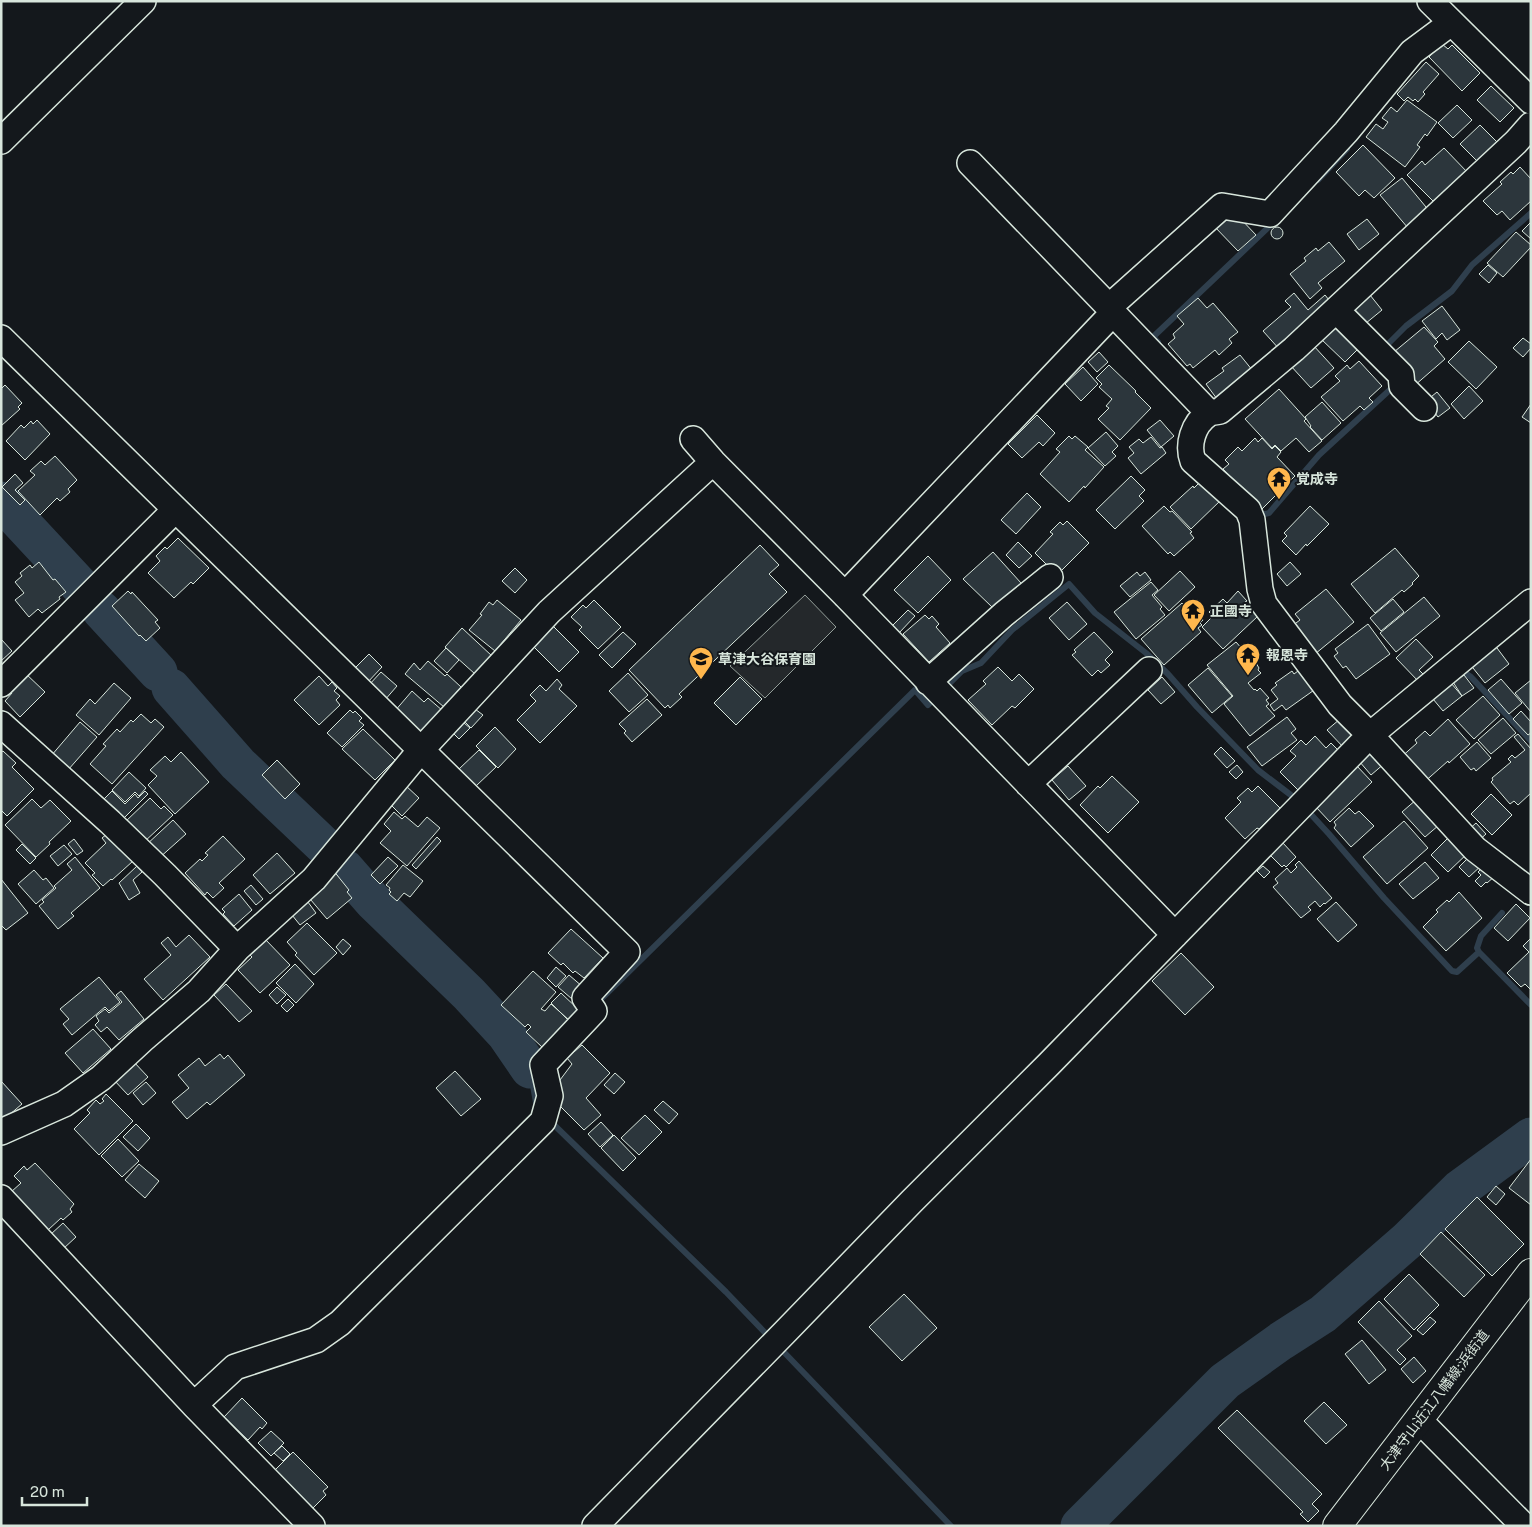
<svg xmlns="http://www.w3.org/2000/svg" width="1532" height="1527" viewBox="0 0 1532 1527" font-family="'Public Sans','Noto Sans JP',sans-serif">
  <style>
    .parking { fill: #24282b; stroke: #939e99 }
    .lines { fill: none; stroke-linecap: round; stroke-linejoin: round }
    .stream { stroke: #2f3f4d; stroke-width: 6 }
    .river { stroke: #2f3f4d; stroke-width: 39 }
    .building { fill: #2c363c; stroke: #d8e6dc }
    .minor-casing { stroke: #d8e6dc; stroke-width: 28 }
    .major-casing { stroke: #d8e6dc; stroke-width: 30 }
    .minor { stroke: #14181c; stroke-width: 25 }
    .major { stroke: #14181c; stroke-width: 28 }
    .labels { text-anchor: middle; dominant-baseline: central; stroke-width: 4; stroke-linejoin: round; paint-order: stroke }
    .poi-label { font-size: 14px; font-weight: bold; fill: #d8e6dc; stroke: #14181c; text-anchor: start }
    .street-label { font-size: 14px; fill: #d8e6dc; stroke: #14181c }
  </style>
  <rect width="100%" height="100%" fill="#14181c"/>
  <!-- parking -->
  <path class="parking" d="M805 595 836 627 765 698 730 666Z"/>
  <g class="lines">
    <!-- stream -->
    <path class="stream" d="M1318 180 1347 149
      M1158 342 1153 337 1274 222
      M1382 350 1406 326 1452 291 1472 265 1531 213
      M1257 510C1261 514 1264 515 1269 513L1319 455 1394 386 1395 383
      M1461 670 1471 677 1531 741
      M943 690 962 671 981 663 1012 630 1069 584 1095 613 1146 653 1168 674 1197 707 1258 770 1300 802
      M1306 809 1329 834 1384 898 1452 971 1457 972 1479 952 1531 1005
      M1479 952 1477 948 1481 936 1502 913
      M596 1004 915 690 928 705 936 697
      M537 1062 530 1069 537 1108
      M549 1120 726 1292 772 1340
      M779 1347 951 1526"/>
    <!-- river -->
    <path class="river" d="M1 501 80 586
      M101 610 158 672
      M171 688 238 764 323 845
      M345 869 373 901 469 994 506 1034 530 1069
      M1080 1526 1225 1381 1281 1341 1323 1314 1408 1240 1460 1189 1531 1137"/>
  </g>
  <!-- building -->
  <path class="building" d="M1442 44 1448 49 1452 45 1480 73 1462 91 1429 57Z
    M1426 62 1439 74 1423 92 1425 94 1418 102 1415 99 1413 101 1408 97 1404 101 1397 94Z
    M1491 86 1514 108 1500 122 1477 100Z
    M1407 100 1437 122 1427 136 1425 134 1417 145 1420 147 1405 167 1366 137 1376 124 1383 129 1388 122 1382 118 1391 107 1397 112Z
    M1457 105 1472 120 1453 138 1438 123Z
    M1480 125 1497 142 1494 145 1498 149 1481 165 1460 144Z
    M1363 145 1395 178 1374 198 1365 190 1359 196 1336 172Z
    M1444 148 1469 174 1437 205 1407 175 1422 161 1425 165Z
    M1520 167 1531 179V201L1510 220 1502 211 1497 215 1483 201 1502 184 1500 182 1511 172 1513 174Z
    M1402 178 1426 207V214L1408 228 1380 195Z
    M1224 216 1239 217 1256 235 1238 251 1213 225Z
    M1367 219 1379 234 1359 250 1347 234Z
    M1531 222V239L1522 231Z
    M1271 233a6 6 0 1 1 12 0a6 6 0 1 1-12 0Z
    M1516 232 1531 245V247L1503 277 1487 263Z
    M1329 242 1345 261 1318 283 1322 288 1310 299 1290 274 1306 261 1304 258 1316 248 1318 251Z
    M1488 265 1497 273 1489 283 1479 274Z
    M1294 293 1308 310 1325 295 1333 305 1280 350 1263 331 1291 307 1285 301Z
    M1370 295 1382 310 1360 328 1348 314Z
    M1198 298 1207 308 1213 303 1238 332 1229 339 1232 343 1219 355 1215 350 1193 368 1190 364 1187 366 1168 344 1175 338 1173 334 1184 324 1177 316Z
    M1442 306 1460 330 1447 340 1442 333 1436 339 1422 321Z
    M1338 319 1363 344 1345 362 1320 338Z
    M1424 327 1438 342 1434 346 1445 359 1414 386 1388 357Z
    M1523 338 1531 344V348L1523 357 1513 348Z
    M1469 341 1497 367 1476 389 1448 362Z
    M1313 345 1334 368 1311 388 1290 365Z
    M1099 352 1108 362 1097 372 1088 362Z
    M1240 355 1253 371 1217 399 1206 384 1224 371 1222 368Z
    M1359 361 1382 386 1369 398 1373 402 1364 410 1360 406 1343 421 1321 397 1340 381 1335 376 1347 365 1350 369Z
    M1109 365 1136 391 1135 392 1151 408 1120 440 1098 419 1109 408 1106 406 1112 399 1099 387 1102 384 1096 378Z
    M1083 367 1098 384 1081 401 1065 384Z
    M5 385 22 403 18 407 20 409 1 426V389Z
    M1469 386 1483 401 1464 419 1451 404Z
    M1279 389 1306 419 1304 421 1322 441 1309 452 1296 438 1281 451 1275 445 1272 448 1245 419Z
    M1437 392 1450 408 1438 417 1426 401Z
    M1322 402 1341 423 1322 440 1310 427 1311 426 1305 417Z
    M1531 404V423L1522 417Z
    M1037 415 1055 433 1043 446 1039 442 1022 458 1008 444Z
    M37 420 50 434 25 460 6 441 21 425 24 428 31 421 33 424Z
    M1160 420 1174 436 1161 447 1147 430Z
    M1106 432 1118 446 1112 452 1116 456 1105 466 1088 448Z
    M1069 436 1072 439 1075 436 1088 447 1085 450 1104 467 1085 488 1084 486 1069 502 1040 474 1060 452 1056 449Z
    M1151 437 1160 448 1162 447 1166 453 1141 474 1128 458 1134 453 1129 447 1139 439 1143 443Z
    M1255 438 1258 442 1262 438 1272 449 1275 446 1281 452 1277 457 1295 476 1262 509 1223 469 1229 464 1225 460 1238 447 1242 451Z
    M55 456 77 480 68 489 70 492 60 501 57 498 40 515 18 491 35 475 30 471 41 461 45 465Z
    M15 474 23 483 15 490 25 500 20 505 2 487Z
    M1131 476 1145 490 1139 496 1144 501 1115 529 1096 510Z
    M1202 480 1221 500 1191 529 1170 507 1193 486 1194 488Z
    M1027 493 1041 507 1016 534 1001 520Z
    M1164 506 1170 512 1172 511 1192 532 1190 533 1194 538 1174 556 1170 552 1168 554 1142 526Z
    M1310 506 1329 524 1307 546 1306 544 1296 555 1282 541 1287 536 1284 533Z
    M1067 521 1089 543 1057 575 1035 553 1053 534 1050 532 1060 522 1063 525Z
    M178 538 209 568 193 584 191 582 174 598 148 573 160 561 156 556 165 547 167 549Z
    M1018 542 1032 556 1019 568 1006 555Z
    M760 545 779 565 769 574 787 592 679 694 682 697 670 708 668 705 665 708 629 670Z
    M1395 548 1419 576 1412 583 1413 584 1404 592 1402 590 1375 613 1351 584Z
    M993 552 1021 583 993 608 963 579Z
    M928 556 951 580 918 613 894 590Z
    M39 562 53 580 55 579 66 592 59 597 60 599 42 613 38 609 29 617 15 600 24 593 15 582 22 576 20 573 30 565 32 568Z
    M1290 562 1301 574 1287 586 1277 574Z
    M515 568 527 580 515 593 502 581Z
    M1180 571 1195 587 1169 611 1154 595Z
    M1137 572 1140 576 1145 572 1151 580 1130 597 1120 586Z
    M1151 582 1158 590 1152 595 1162 607 1160 609 1165 615 1136 639 1114 612Z
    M1326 589 1354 622 1315 654 1292 626 1300 620 1295 614Z
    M128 591 131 594 132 592 158 620 155 622 160 628 146 641 140 635 139 636 112 606Z
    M1238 591 1247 601 1245 602 1258 616 1223 649 1202 627 1213 616 1209 612 1223 599 1227 603Z
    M1424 597 1440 616 1396 652 1380 633Z
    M1393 599 1404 612 1381 631 1370 618Z
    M497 600 521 620 495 651 469 630 482 615 480 614 489 602 493 605Z
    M594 600 621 627 598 649 579 630 582 627 571 617 583 605 586 608Z
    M1067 602 1087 624 1069 640 1049 618Z
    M1182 603 1189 610 1192 607 1203 620 1200 623 1202 625 1198 628 1201 632 1164 665 1141 639Z
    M908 610 915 616 899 633 892 626Z
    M925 615 929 619 932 616 939 624 936 627 950 643 929 662 903 634Z
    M1368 624 1390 654 1356 679 1346 666 1343 668 1334 656 1338 653 1335 649Z
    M552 625 579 652 559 672 532 645Z
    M462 628 492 656 475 674 445 647Z
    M623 632 636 644 612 668 599 655Z
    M1094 632 1113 652 1105 660 1110 665 1101 673 1098 670 1092 676 1072 655 1076 652 1074 650Z
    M1 639 12 651 1 661Z
    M1416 639 1433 657 1419 670 1425 676 1419 682 1396 658Z
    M1236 642 1243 650 1247 648 1258 661 1256 663 1259 668 1258 670 1261 673 1248 683 1254 690 1255 689 1257 691 1260 688 1269 698 1266 700 1269 704 1266 706 1275 716 1250 736 1224 704 1233 696 1207 665Z
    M1494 644 1509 664 1485 683 1469 663Z
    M446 648 459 660 447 673 434 661Z
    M369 654 382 667 366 684 353 670Z
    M428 661 445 676 447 674 461 687 444 707 405 674 414 663 420 670Z
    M998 667 1012 681 1019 674 1034 689 1015 708 1012 706 992 725 968 700 986 684 983 681Z
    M1208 668 1232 696 1212 713 1188 685Z
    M1302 668 1317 688 1286 710 1282 705 1274 711 1270 705 1278 699 1271 690 1277 685 1275 683 1292 671 1294 674Z
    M24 672 45 692 20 717 5 701 12 693 7 689Z
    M381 672 397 686 384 701 368 686Z
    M628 673 648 695 629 712 609 691Z
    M1464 675 1474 688 1462 696 1453 682Z
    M319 676 328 686 332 682 337 688 334 691 340 696 336 700 340 705 319 725 294 700Z
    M740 677 762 699 736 725 714 703Z
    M1162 677 1175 692 1161 704 1148 690Z
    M557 679 562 685 559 689 577 706 540 743 517 720 536 701 530 695 540 685 546 691Z
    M1501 679 1522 703 1509 714 1488 690Z
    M1531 680V712L1515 693Z
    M114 683 131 698 99 735 76 715 90 699 95 704Z
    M1451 683 1462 696 1443 711 1433 699Z
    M412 691 424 702 428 698 443 711 423 738 394 712Z
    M1483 696 1500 715 1474 739 1456 720Z
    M647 699 662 715 632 742 624 733 626 731 619 724Z
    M475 709 483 715 471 728 464 721Z
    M350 710 353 713 355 711 362 718 359 721 364 725 342 747 327 733Z
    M1521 711 1531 722V733L1528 735 1513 719Z
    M141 714 151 723 155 719 164 727 112 784 90 764 106 746 103 744 117 729 120 732 131 720 133 722Z
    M1287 717 1296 729 1291 733 1297 740 1262 766 1247 747Z
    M1503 718 1516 733 1491 754 1478 740Z
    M1340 719 1357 738 1345 749 1327 730Z
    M1448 719 1470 744 1449 763 1448 761 1422 784 1399 759 1417 743 1415 740 1425 731 1430 736Z
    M80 722 97 737 68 770 51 756Z
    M464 723 470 728 459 739 454 734Z
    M495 727 516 749 498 768 476 746Z
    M363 729 395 760 375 780 342 749Z
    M1518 734 1531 749V793L1518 805 1514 801 1510 804 1491 782 1493 780 1492 778 1511 762 1508 759 1512 755 1515 758 1525 750 1514 737Z
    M1315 736 1326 748 1331 743 1342 754 1302 794 1280 772 1296 756 1290 751 1301 740 1306 745Z
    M1477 742 1491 758 1476 771 1474 768 1471 770 1460 757Z
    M1221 747 1235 761 1227 768 1214 754Z
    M1373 749 1385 763 1371 775 1359 761Z
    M479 750 496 767 476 786 459 769Z
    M3 751 16 763 12 767 34 789 7 816 1 810V752Z
    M181 752 209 782 175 814 148 785 157 776 150 770 165 756 171 762Z
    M277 760 300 784 285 799 262 775Z
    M1237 765 1243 772 1236 779 1229 772Z
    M1356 765 1372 782 1330 822 1315 806Z
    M1068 766 1086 786 1069 800 1052 780Z
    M129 772 146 788 139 796 135 792 125 802 112 790Z
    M1112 776 1139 802 1108 833 1080 805 1098 786 1100 788Z
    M404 784 419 798 402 816 388 802Z
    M1258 786 1280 808 1259 829 1257 828 1245 839 1225 818 1241 802 1237 798 1248 788 1252 792Z
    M112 791 125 804 135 794 138 798 145 791 148 794 120 822 101 802Z
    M1491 794 1512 815 1492 835 1471 814Z
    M150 798 161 809 164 806 173 815 143 843 124 823Z
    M32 799 41 808 50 800 71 821 49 842 50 844 36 857 5 825Z
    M1417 799 1439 825 1425 837 1402 812Z
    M1349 808 1355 814 1359 811 1374 826 1351 847 1334 828 1336 825 1334 822Z
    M394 812 402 819 405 816 418 827 427 817 440 828 407 866 380 843 391 831 384 824Z
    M173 820 186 834 158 859 145 846Z
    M1404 821 1428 848 1387 884 1363 857Z
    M1476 823 1486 834 1476 843 1466 832Z
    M107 834 133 861 112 880 111 879 103 886 92 875 95 873 85 863 106 843 102 838Z
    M1452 834 1470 851 1448 872 1431 855Z
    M223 836 245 859 219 883 224 888 213 898 207 892 205 895 185 873 200 859 202 861 208 855 205 853Z
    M437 837 441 841 416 869 412 865Z
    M74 839 83 851 77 855 68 844Z
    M1282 842 1296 857 1286 867 1284 865 1282 867 1269 854Z
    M22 844 36 858 30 864 16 850Z
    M64 845 72 854 58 866 50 856Z
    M277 853 295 873 270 894 253 875Z
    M1473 853 1483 864 1469 877 1459 867Z
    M75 857 100 888 71 913 74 916 58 929 39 906 44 902 42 900 56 888 54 886 72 870 67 864Z
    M388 857 398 866 380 884 371 875Z
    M1299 861 1332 898 1325 904 1324 903 1320 907 1315 901 1308 907 1311 910 1301 918 1273 887 1278 883 1275 879 1287 868 1291 873 1297 867 1295 865Z
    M1425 862 1439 878 1413 899 1399 884Z
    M403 865 423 881 410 897 404 893 397 901 389 894 391 892 389 890 390 888 386 885Z
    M1485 865 1495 876 1487 883 1486 882 1481 887 1475 881 1481 875 1478 872Z
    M137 866 142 872 133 880 140 893 129 900 119 883Z
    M1263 866 1270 872 1264 878 1257 871Z
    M34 870 43 880 46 878 54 888 36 904 18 884Z
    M333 870 349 890 347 892 352 898 327 919 305 893Z
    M1 879 28 913 6 930 1 925Z
    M251 885 263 899 256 905 244 891Z
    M1459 892 1482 918 1446 951 1423 927 1438 912 1436 910 1447 900 1449 902Z
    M239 894 252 910 234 926 223 914 225 912 222 909Z
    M305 898 316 913 300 925 288 910Z
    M1336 902 1357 925 1338 942 1317 919Z
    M1516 904 1530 918 1508 941 1494 928Z
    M307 923 337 953 314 975 295 955 297 953 287 942Z
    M571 929 603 958 584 978 575 971 573 973 563 963 561 965 548 953Z
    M189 935 210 957 163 1000 144 979 171 955 161 943 168 937 176 947Z
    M264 938 290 965 260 993 238 970 252 957 248 953Z
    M1531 938V990L1525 984 1521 987 1507 973 1529 952 1523 946Z
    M343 939 351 946 343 955 336 947Z
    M1181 953 1214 987 1185 1015 1152 981Z
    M295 964 314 984 296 1003 276 983Z
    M556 967 566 976 556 987 547 978Z
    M533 971 556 992 541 1009 545 1011 551 1004 569 1020 543 1048 526 1032 531 1027 528 1024 525 1027 501 1005Z
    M569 975 583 987 572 999 558 987Z
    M99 977 120 1002 109 1011 105 1007 72 1035 63 1024 69 1019 60 1009Z
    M226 984 252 1011 239 1022 214 995Z
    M277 987 286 995 277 1004 269 995Z
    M121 991 144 1019 119 1040 107 1027 101 1032 95 1025 99 1021 96 1016 105 1009 109 1013 122 1002 116 995Z
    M561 993 579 1010 569 1021 551 1003Z
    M288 999 294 1005 287 1012 281 1006Z
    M93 1029 111 1049 83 1073 65 1053Z
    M582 1045 610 1073 586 1098 601 1115 584 1130 559 1105 557 1084 572 1064 567 1058Z
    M220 1054 224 1059 228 1055 245 1075 210 1105 207 1102 187 1119 172 1102 189 1088 178 1075 199 1058 205 1066Z
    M133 1061 148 1077 128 1095 113 1079Z
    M455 1071 481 1099 461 1116 436 1088Z
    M615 1073 625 1082 614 1094 604 1085Z
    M1 1081 22 1104 2 1121H1Z
    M146 1082 156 1093 143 1105 133 1093Z
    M106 1094 133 1121 99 1155 74 1129 90 1113 87 1110 96 1100 100 1104 104 1101 102 1099Z
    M663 1101 678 1114 669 1124 654 1110Z
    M645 1115 662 1132 639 1155 621 1138Z
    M601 1122 613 1135 600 1147 588 1134Z
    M136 1124 150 1138 138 1151 123 1137Z
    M614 1135 636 1158 623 1171 601 1148Z
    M118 1139 139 1161 122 1177 101 1156Z
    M1531 1159V1205L1509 1188Z
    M35 1163 74 1204 70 1209 72 1212 63 1220 61 1218 48 1230 11 1192 21 1183 14 1176 24 1166 27 1170Z
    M139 1164 159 1181 145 1198 125 1180Z
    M1496 1186 1505 1194 1496 1205 1487 1197Z
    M1477 1197 1524 1244 1492 1276 1445 1229Z
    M63 1223 76 1237 63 1249 50 1235Z
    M1441 1232 1485 1275 1464 1297 1420 1254Z
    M1409 1274 1439 1305 1414 1330 1384 1299Z
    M904 1294 937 1328 902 1361 869 1327Z
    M1379 1301 1412 1336 1397 1350 1406 1359 1400 1365 1358 1322Z
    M1430 1317 1436 1322 1423 1335 1417 1330Z
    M1362 1340 1386 1370 1369 1384 1345 1354Z
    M1414 1357 1426 1371 1413 1383 1401 1369Z
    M242 1398 267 1423 262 1429 260 1427 248 1440 224 1417Z
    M1324 1402 1347 1425 1326 1444 1304 1421Z
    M1237 1410 1322 1494 1312 1504 1319 1511 1308 1522 1300 1514 1303 1512 1218 1428Z
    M271 1431 284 1443 271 1456 258 1443Z
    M282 1446 290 1454 283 1461 274 1453Z
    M293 1452 328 1487 323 1491 326 1495 312 1509 274 1471Z"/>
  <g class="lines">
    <defs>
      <path id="minor" d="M1430 1 1531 101
        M1531 125 1516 142 1294 349 1220 411C1216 412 1211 412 1208 414 1193 424 1187 445 1193 461L1248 510 1252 520 1260 589 1264 604 1340 705 1370 735 1475 849 1531 892
        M1 141 143 1
        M970 163 1109 307 1113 313 1209 413
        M1109 307 1222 206 1270 214 1346 132 1412 52 1451 23
        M1336 310 1401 375 1402 386 1424 408
        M1 338 627 952 585 998 594 1011 543 1065 550 1096 543 1121 340 1323 316 1340 235 1367 194 1405
        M693 439 713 462 845 595 1175 935
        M845 595 1113 313
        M928 682 1004 614 1050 577
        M1 684 175 510
        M1 724 110 822 165 875 237 949
        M1028 784 1149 670
        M1 1132 64 1104 101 1078 142 1040 199 991 237 949 314 879 420 751 549 612 713 462
        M1 1198 194 1405 312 1526
        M1419 1420 1524 1526
        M595 1526 787 1330 912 1201 1049 1064 1370 735 1531 602"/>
      <path id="major" d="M1337 1526 1531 1273"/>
    </defs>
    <!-- minor casing -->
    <use href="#minor" class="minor-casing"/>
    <!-- major casing -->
    <use href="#major" class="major-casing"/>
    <!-- minor -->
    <use href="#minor" class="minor"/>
    <!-- major -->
    <use href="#major" class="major"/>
  </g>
  <!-- icons -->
  <defs>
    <symbol id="temple-pin" viewBox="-11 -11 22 30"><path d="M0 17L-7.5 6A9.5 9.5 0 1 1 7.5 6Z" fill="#ffb74d" stroke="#14181c"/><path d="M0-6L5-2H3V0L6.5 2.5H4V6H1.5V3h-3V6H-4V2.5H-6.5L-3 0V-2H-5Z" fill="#111"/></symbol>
    <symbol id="school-pin" viewBox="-11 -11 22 30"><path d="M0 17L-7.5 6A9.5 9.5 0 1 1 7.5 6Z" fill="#ffb74d" stroke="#14181c"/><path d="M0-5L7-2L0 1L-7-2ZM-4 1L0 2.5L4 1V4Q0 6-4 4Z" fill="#111"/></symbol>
  </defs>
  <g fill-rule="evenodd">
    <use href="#temple-pin" x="1265" y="465" width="28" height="38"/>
    <use href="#temple-pin" x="1179" y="597" width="28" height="38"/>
    <use href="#temple-pin" x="1234" y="641" width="28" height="38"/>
    <use href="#school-pin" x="687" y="645" width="28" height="38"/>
  </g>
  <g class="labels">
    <!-- poi labels -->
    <g class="poi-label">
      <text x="1296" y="479">覚成寺</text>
      <text x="1210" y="611">正國寺</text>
      <text x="1266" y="655">報恩寺</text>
      <text x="718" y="659">草津大谷保育園</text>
    </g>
    <!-- street labels -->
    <g class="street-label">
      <text transform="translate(1434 1400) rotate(-53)">大津守山近江八幡線;浜街道</text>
    </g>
  </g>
  <!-- border -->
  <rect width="1532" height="1527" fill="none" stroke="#d8e6dc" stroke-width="5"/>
  <!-- scale -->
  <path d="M22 1497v8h65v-8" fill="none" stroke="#d8e6dc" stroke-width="2.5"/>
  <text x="30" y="1497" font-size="15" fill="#d8e6dc" stroke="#14181c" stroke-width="4" paint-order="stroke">20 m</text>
</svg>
